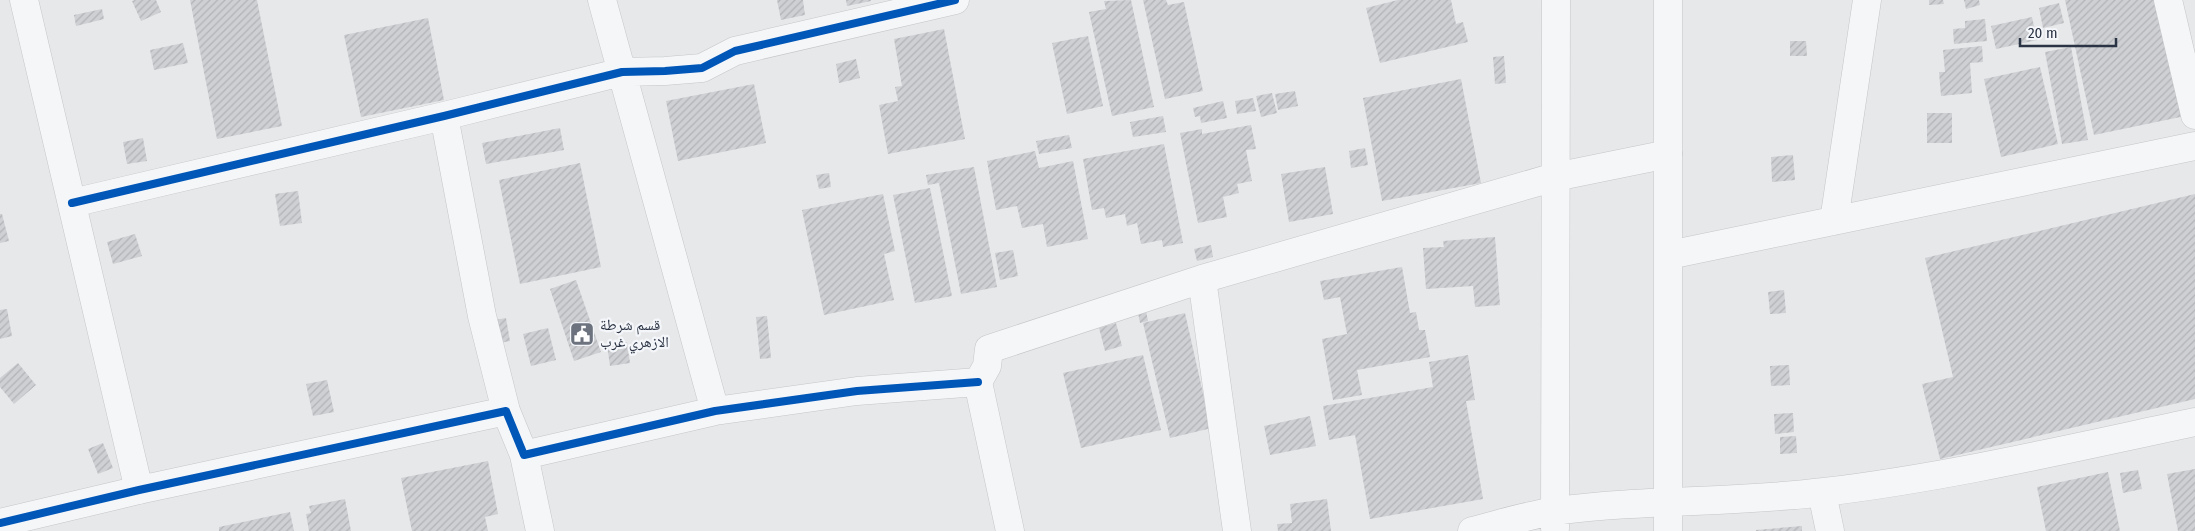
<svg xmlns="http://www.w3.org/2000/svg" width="2195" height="531" viewBox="0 0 2195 531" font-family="'Fira Sans Condensed','Noto Naskh Arabic',sans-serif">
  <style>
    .building { fill: url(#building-hatch) }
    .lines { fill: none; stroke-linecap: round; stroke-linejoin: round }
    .minor-casing { stroke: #c4c6c8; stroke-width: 29 }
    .tertiary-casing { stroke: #c4c6c8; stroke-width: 29 }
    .minor { stroke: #f5f6f7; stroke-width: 28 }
    .tertiary { stroke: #f5f6f7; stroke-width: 28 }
    .cycleway-casing { stroke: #f4f6f9; stroke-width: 11 }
    .cycleway { stroke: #0057b8; stroke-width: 8 }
    .labels { text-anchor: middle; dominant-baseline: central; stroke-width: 4.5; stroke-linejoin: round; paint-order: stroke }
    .poi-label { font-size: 15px; fill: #2b3445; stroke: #f4f6f9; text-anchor: start }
  </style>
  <defs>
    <pattern id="building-hatch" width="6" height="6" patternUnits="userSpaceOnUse" patternTransform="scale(1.25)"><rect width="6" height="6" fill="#ced0d3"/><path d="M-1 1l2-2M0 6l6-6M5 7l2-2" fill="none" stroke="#b1b3b6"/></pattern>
  </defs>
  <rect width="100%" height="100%" fill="#e6e8ea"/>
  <!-- building -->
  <path class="building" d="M135 0H156L161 12 141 21 132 1Z
    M190 0H257L282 126 217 139Z
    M777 0H803L805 15 781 20Z
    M846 0H871V1L847 6Z
    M1131 0 1154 107 1112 116 1089 12 1106 9 1104 1Z
    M1143 0H1166L1168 5 1184 2 1203 91 1165 99Z
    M1398 0H1451L1456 24 1463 22 1468 42 1380 63 1366 8Z
    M1929 0H1943L1944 4 1929 5Z
    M1964 0H1979L1980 5 1966 9Z
    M2065 0H2166L2190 115 2094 135Z
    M2059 3 2064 23 2043 28 2039 8Z
    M102 9 104 19 76 26 74 15Z
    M2032 17 2037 40 1996 49 1991 26Z
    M428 18 444 100 361 117 344 35Z
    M1985 19 1987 41 1954 44 1953 29 1965 28V21Z
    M944 29 965 139 888 154 879 105 898 101 895 87 902 86 894 39Z
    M1088 36 1103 106 1067 114 1052 43Z
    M1790 41H1806L1807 56H1790Z
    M183 43 188 63 154 70 150 50Z
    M1982 46 1983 62 1970 63 1972 93 1941 96 1939 72H1945L1943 50Z
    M2071 47 2088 140 2062 144 2045 52Z
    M1504 56 1506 83 1495 84 1493 57Z
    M856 59 860 78 839 83 836 64Z
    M2040 67 2058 144 2001 157 1984 79Z
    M1461 79 1481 183 1382 201 1363 98Z
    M754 84 766 143 678 161 666 101Z
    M1295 91 1298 106 1278 110 1275 94Z
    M1272 93 1277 113 1261 117 1256 96Z
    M1253 98 1256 111 1237 114 1235 101Z
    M1223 101 1227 118 1201 123 1200 116 1195 117 1193 108Z
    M1927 113H1952V143H1927Z
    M1163 116 1166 132 1133 137 1130 122Z
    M1251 125 1256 149 1246 150 1252 181 1237 184 1239 193 1223 197 1227 217 1198 223 1180 133 1202 129V134Z
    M560 128 564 150 486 164 482 143Z
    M1069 135 1072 148 1039 154 1036 141Z
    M143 138 147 161 127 164 123 142Z
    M1164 144 1183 243 1163 247 1162 240 1141 244 1137 223 1127 226 1125 214 1106 218 1104 208 1092 210 1083 159Z
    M1365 148 1368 165 1351 168 1349 151Z
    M1035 151 1039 168 1073 161 1088 239 1047 247 1043 224 1022 228 1017 206 996 210 987 161Z
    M1793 155 1795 180 1772 182 1771 157Z
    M580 163 601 267 520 284 499 180Z
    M974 167 997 287 961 294 939 183 928 185 926 175Z
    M1325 167 1333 214 1289 222 1281 174Z
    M829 173 831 187 819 189 816 175Z
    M930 188 952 296 915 303 893 195Z
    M298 191 302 223 280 226 275 194Z
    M883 194 895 251 884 254 894 300 824 315 802 210Z
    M2195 194V399L1940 459 1922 384 1953 377 1925 258Z
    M0 214H2L9 241 0 243Z
    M135 234 142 256 113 264 107 242Z
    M1495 237 1500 305 1475 307 1473 286 1426 289 1423 248 1444 247 1443 241Z
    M1211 245 1213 257 1197 261 1194 249Z
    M1013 250 1018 276 1000 280 995 253Z
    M1402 267 1410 313 1416 312 1419 330H1425L1430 357 1357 370 1362 395 1333 400 1322 339 1347 334 1340 297 1324 300 1320 281Z
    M576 280 601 352 574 361 550 289Z
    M1784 290 1786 313 1770 314 1768 292Z
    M1145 306 1148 321 1140 323 1137 308Z
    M7 309 12 336 0 339V310Z
    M1185 313 1207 411 1216 427 1170 438 1143 323Z
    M767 316 771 358 760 359 756 317Z
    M506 318 510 341 499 343 495 320Z
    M1116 323 1122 346 1105 351 1099 328Z
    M548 328 556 360 531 366 523 334Z
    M627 342 630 363 610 366 607 345Z
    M1143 355 1161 430 1081 448 1063 373Z
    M1468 355 1475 400 1466 401 1483 499 1370 519 1355 435 1329 440 1323 406 1433 387 1429 362Z
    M18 363 36 385 14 404 0 387V378Z
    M1789 365 1790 385 1771 386 1770 366Z
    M327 380 334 412 313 416 306 384Z
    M1793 413 1794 432 1775 434 1774 414Z
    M1310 416 1316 446 1270 455 1264 426Z
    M1796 436 1797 453 1780 454V437Z
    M103 443 113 468 98 474 88 449Z
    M488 461 498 514 485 517 488 531H412L401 478Z
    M2195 469V531H2178L2167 474Z
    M2138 470 2142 489 2123 493 2120 473Z
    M2108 472 2120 531H2046L2037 487Z
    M345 499 351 531H309L306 514 311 513 309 506Z
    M1327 499 1331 531H1278L1277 524 1292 523 1290 504Z
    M290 512 294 531H219V527Z
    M1802 526V531H1756V530Z"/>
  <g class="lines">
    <defs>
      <path id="minor" d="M24 0 139 490
        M602 0 715 411
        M2168 0 2195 115
        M444 116 482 316 506 411
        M72 203 444 116 622 72 665 71 702 68 735 51 955 0
        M1834 221 1867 0
        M1669 255 2195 146
        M1202 279 1237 531
        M524 455 540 531
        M1822 493 1830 531
        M0 523 139 490 506 411 524 455 715 411 857 391 978 382
        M1555 528 1556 0
        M1010 531 978 382 987 366 989 349 1202 279 1555 177 1668 154
        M1472 531C1500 524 1528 515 1556 511 1645 499 1735 503 1824 492 1949 477 2072 448 2195 422"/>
      <path id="tertiary" d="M1668 531V0"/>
    </defs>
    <!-- minor casing -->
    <use href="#minor" class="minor-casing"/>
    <!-- tertiary casing -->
    <use href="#tertiary" class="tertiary-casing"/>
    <!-- minor -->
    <use href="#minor" class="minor"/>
    <!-- tertiary -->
    <use href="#tertiary" class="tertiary"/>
    <defs>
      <path id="cycleway" d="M72 203 444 116 622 72 665 71 702 68 735 51 955 0
        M0 523 139 490 506 411 524 455 715 411 857 391 978 382"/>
    </defs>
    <!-- cycleway casing -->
    <use href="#cycleway" class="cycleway-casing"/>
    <!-- cycleway -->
    <use href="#cycleway" class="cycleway"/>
  </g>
  <!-- icons -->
  <defs>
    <symbol id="civic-square" viewBox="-11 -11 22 22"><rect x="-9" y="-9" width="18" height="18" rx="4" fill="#6c737f" stroke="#f4f6f9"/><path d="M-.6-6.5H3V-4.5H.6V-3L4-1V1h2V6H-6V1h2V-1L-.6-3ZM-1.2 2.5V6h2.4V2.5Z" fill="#fff"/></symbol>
  </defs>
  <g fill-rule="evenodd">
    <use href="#civic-square" x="568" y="320" width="28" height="28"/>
  </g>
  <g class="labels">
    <!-- poi labels -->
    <g class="poi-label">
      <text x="600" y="325">قسم شرطة<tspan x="600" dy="17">الازهري غرب</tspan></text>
    </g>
  </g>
  <!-- scale -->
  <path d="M2020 38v8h96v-8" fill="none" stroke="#2b3445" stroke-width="2.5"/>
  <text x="2028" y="38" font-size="15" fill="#2b3445" stroke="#f4f6f9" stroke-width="4" paint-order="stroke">20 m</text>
</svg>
